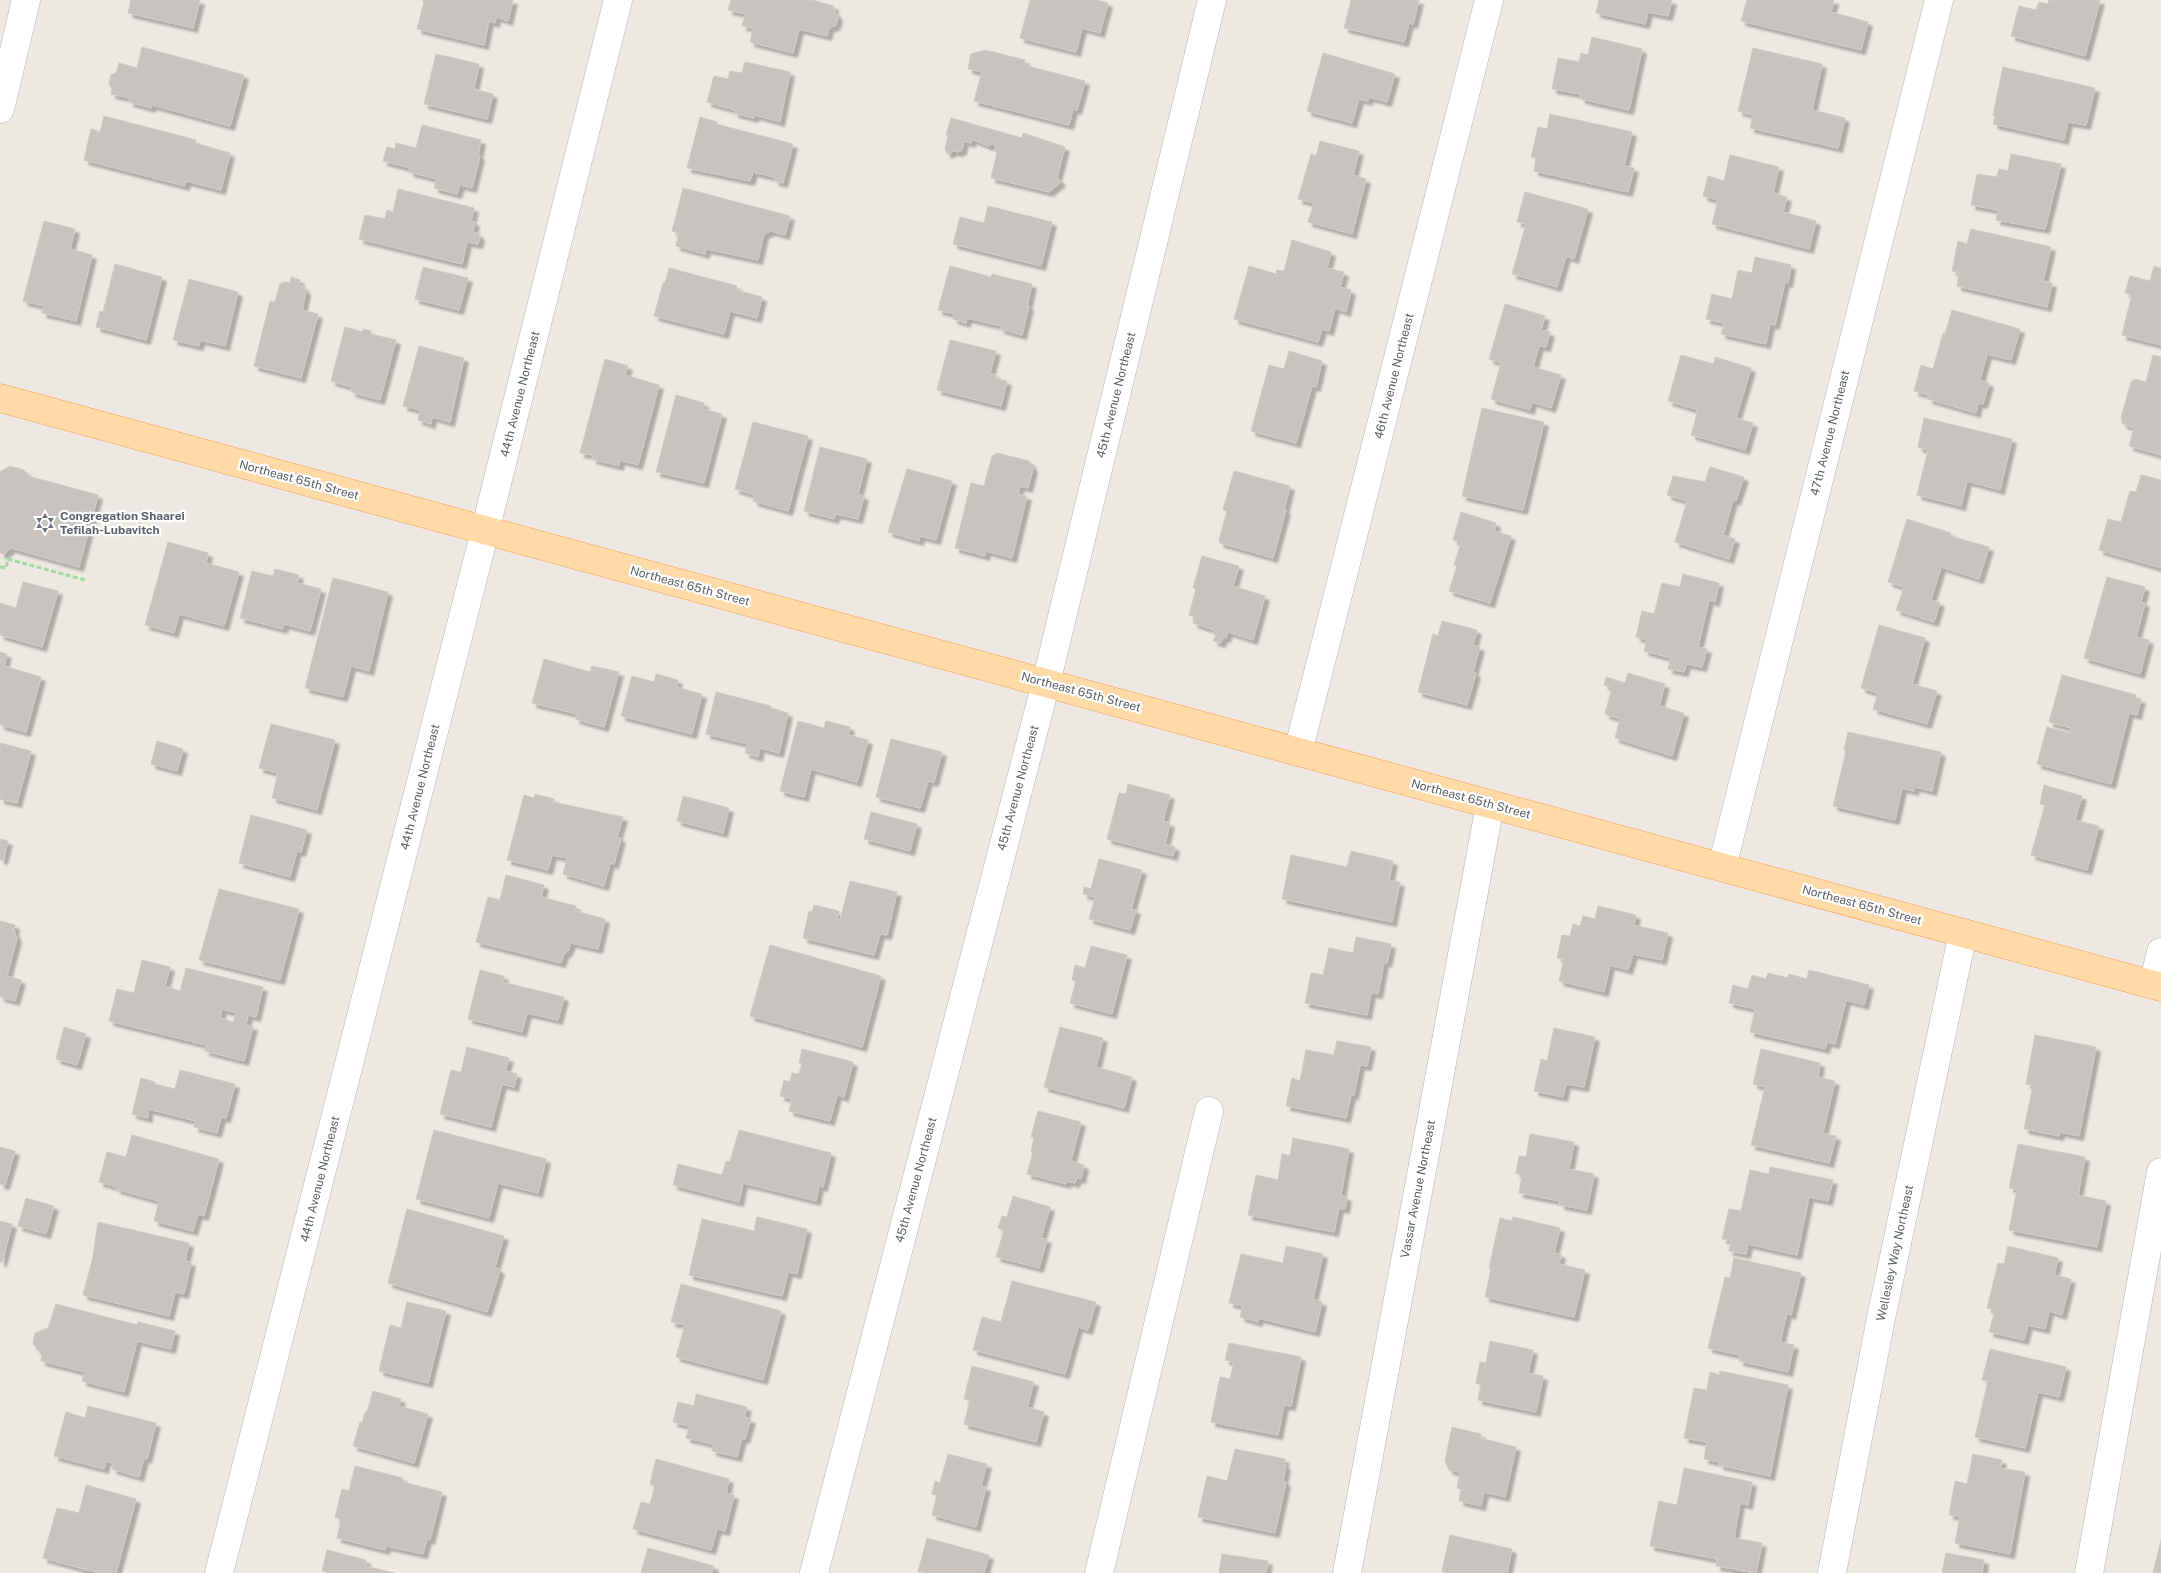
<svg xmlns="http://www.w3.org/2000/svg" width="2161" height="1573" viewBox="0 0 2161 1573" font-family="'Public Sans',sans-serif">
  <style>
    .building { fill: #c9c3bf; stroke: #d3c8c0; fill-rule: evenodd; filter: url(#shadow) }
    .lines { fill: none; stroke-linecap: round; stroke-linejoin: round }
    .minor-casing { stroke: #b0b5b9; stroke-width: 29 }
    .major-casing { stroke: #fb9c4f; stroke-width: 29 }
    .path { stroke: #9fdb9f; stroke-width: 3; stroke-dasharray: 5 2.5; stroke-linecap: butt }
    .minor { stroke: #fff; stroke-width: 28 }
    .major { stroke: #ffd9a6; stroke-width: 28 }
    .labels { text-anchor: middle; dominant-baseline: central; stroke-width: 4.5; stroke-linejoin: round; paint-order: stroke }
    .street-label { font-size: 12px; fill: #5a6164; stroke: #fff }
    .worship-label { font-size: 12px; font-weight: bold; fill: #5b616d; stroke: #fff; text-anchor: start }
  </style>
  <defs>
    <filter id="shadow"><feDropShadow dx="4.5" dy="4.5" stdDeviation="1" flood-color="#0004"/></filter>
  </defs>
  <rect width="100%" height="100%" fill="#eee8e2"/>
  <!-- building -->
  <path class="building" d="M131 0H200L193 28 128 13Z
    M422 0H513L508 21 496 17 495 23 489 21 484 45 417 29 424 2Z
    M731 0H812L834 6 833 9 838 17 836 25 829 28 827 36 799 29 793 53 750 42 753 28 742 26 745 14 728 10Z
    M1030 0H1096L1108 3 1100 33 1082 28 1076 52 1020 38Z
    M1351 0H1419L1413 24 1409 23 1404 42 1344 28Z
    M1599 0H1672L1668 16 1648 12 1645 24 1596 13Z
    M1747 0H1834L1831 12 1868 22 1861 50 1741 21Z
    M2049 0H2100L2085 56 2011 36 2019 6 2036 10 2039 2 2048 4Z
    M1592 37 1642 49 1629 110 1581 99V94L1552 89 1558 58 1579 62 1581 53 1588 55Z
    M142 47 244 75 230 126 152 105 151 108 129 102 130 98 111 94 112 89 109 84 111 75 116 73 119 63 137 68Z
    M1753 48 1822 64 1812 110 1845 118 1838 148 1750 128 1753 115 1738 111Z
    M985 50 1025 60 1024 65 1085 81 1077 110 1073 109 1069 125 974 101 982 72 968 69 971 54Z
    M1323 53 1395 74 1387 102 1369 97 1368 101 1359 99 1352 123 1307 111Z
    M436 54 479 64 474 89 493 94 487 119 424 104Z
    M745 62 790 72 780 122 755 115 754 118 734 113 735 110 707 102 714 76 728 79 730 71 742 73Z
    M2003 67 2095 88 2086 125 2068 122 2064 140 1993 124 1995 116 1993 115Z
    M1550 114 1632 132 1624 166 1634 168 1628 192 1534 171 1536 158 1531 157 1538 127 1547 129Z
    M104 116 196 140 195 143 230 153 221 190 186 181 185 186 84 160 91 129 100 132Z
    M700 117 717 122 716 124 793 144 783 183 775 181 774 177 753 172 750 181 687 168Z
    M951 118 1022 138 1023 133 1065 147 1057 177 1061 182 1049 192 991 178 997 152H995L996 145 992 144 988 146 972 139 971 143 964 141 962 150 958 152 953 151 947 154 945 149 948 135H946Z
    M422 125 481 140 478 156H480L472 188 460 185 457 194 434 188 437 179 409 172 410 168 383 161 387 147 395 149 396 143 416 148Z
    M1320 141 1359 151 1353 175 1366 179 1352 234 1308 222 1314 203 1298 199 1311 154 1316 156Z
    M2011 154 2061 164 2045 229 1996 220 1998 210 1971 205 1977 174 1997 177 1999 169 2008 171Z
    M1730 155 1779 167 1773 193 1787 197 1783 212 1816 221 1809 249 1712 224 1718 200 1703 196 1708 176 1724 181Z
    M683 188 790 216 785 235 771 231 764 234 758 260 706 249 705 254 676 246 679 233 672 231Z
    M398 189 474 208 471 221 475 222 473 232 478 233 480 237 478 244 467 242 462 264 359 239 365 215 385 219 387 210 393 212Z
    M1525 192 1588 209 1574 259 1566 256 1557 287 1512 274 1526 224 1517 222Z
    M988 206 1052 222 1041 266 953 244 960 217 984 223Z
    M44 221 75 229 70 249 92 255 76 321 42 313 44 306 23 301Z
    M1971 229 2051 247 2043 281 2052 283 2047 307 1957 286 1959 273 1952 271 1958 241 1967 244Z
    M1292 240 1331 252 1327 268 1344 272 1340 287 1351 290 1346 312 1335 308 1329 331 1322 329 1318 342 1234 319 1249 266 1276 274 1277 270 1284 271Z
    M1755 257 1791 265 1788 283 1785 282 1775 325 1770 324 1766 344 1721 334 1724 323 1706 319 1712 294 1732 299 1738 270 1752 273Z
    M115 264 162 277 146 340 96 327 100 311 103 312Z
    M950 266 991 277 992 274 1032 284 1027 306H1029L1022 335 1000 329 1001 326 967 318 966 323 953 319 954 314 938 310Z
    M2154 266 2161 268V345L2122 335 2132 294 2125 293 2130 276 2150 281Z
    M423 267 468 278 459 310 415 299Z
    M669 268 737 286 736 290 762 297 757 318 730 311 724 334 654 316 663 283H665Z
    M291 277 300 280 299 285 304 287 306 292 302 310 318 314 301 378 254 366 270 301 275 302 280 284 285 282 290 283Z
    M189 279 238 292 225 346 200 340 199 346 173 340Z
    M1505 304 1545 316 1541 330 1550 332 1546 347 1539 346 1533 367 1561 375 1551 408 1532 402 1530 410 1491 399 1501 363 1489 359Z
    M1952 310 2020 329 2011 360 1987 354 1980 380 1989 383 1983 404 1978 403 1976 413 1928 399 1929 395 1914 391 1921 365 1933 369 1943 333 1945 334Z
    M345 327 363 332V329L371 331V334L396 340 380 400 351 392 352 387 331 381Z
    M950 340 996 351 990 373 996 375V379L1007 381 1001 406 937 390Z
    M419 346 464 358 450 422 432 417 431 424 418 420 420 410 403 406Z
    M1289 351 1322 361 1316 387 1312 386 1296 443 1251 431 1269 365 1284 369Z
    M1681 355 1714 364 1715 357 1751 368 1736 418 1753 423 1745 450 1691 435 1698 410 1668 401Z
    M2153 355 2161 357V455L2129 446 2134 428 2123 424 2121 418 2131 382 2135 379 2146 382Z
    M605 359 628 366 625 375 659 385 638 465 620 460 619 466 592 459 593 455 580 453Z
    M676 395 704 403 703 409 722 414 704 483 656 472Z
    M1482 408 1544 422 1523 510 1462 496Z
    M1924 418 2012 439 2000 490 1967 481 1961 506 1917 495 1928 450 1918 447Z
    M753 422 808 436 788 511 753 501 755 495 735 489Z
    M820 447 867 459 858 494 864 496 858 519 836 514 834 519 804 511Z
    M997 453 1029 461 1033 468 1028 488 1020 486 1018 494 1027 496 1012 558 986 551 985 556 955 548 971 483 984 486 992 456Z
    M10 466 24 470 28 476 98 495 79 567 11 548 4 554 0 553V472Z
    M1710 467 1744 477 1736 501 1733 500 1723 535 1735 539 1729 559 1675 542 1687 501 1667 495 1673 476 1705 482Z
    M907 469 952 481 936 540 920 536 919 541 888 532Z
    M1234 471 1290 486 1284 510H1286L1273 558 1220 543 1219 540 1227 511 1223 510Z
    M2141 475 2161 480V568L2099 550 2108 519 2121 522 2130 491 2136 492Z
    M1461 512 1496 523 1494 531 1511 536 1490 603 1449 591 1457 566 1454 565 1461 543 1453 540Z
    M1907 519 1951 533 1950 536 1989 547 1979 579 1941 567 1931 600 1940 602 1934 622 1896 610 1904 587 1888 582Z
    M168 542 208 553 206 563 239 572 224 626 179 614 174 633 145 625Z
    M1202 556 1239 566 1233 586 1265 596 1253 640 1228 632 1226 638 1223 637 1221 643 1213 641 1216 635 1213 634 1214 630 1193 623 1195 617 1189 615 1196 589 1193 588Z
    M275 569 299 575 297 583 321 589 310 631 284 624 283 629 240 618 252 571 273 576Z
    M1683 574 1719 583 1715 602 1709 600 1698 647 1707 649 1702 667 1686 664 1684 672 1668 669 1671 658 1644 651 1647 640 1636 637 1642 611 1654 614 1662 583 1680 587Z
    M2107 577 2145 587 2141 602 2145 603 2136 637 2149 640 2140 674 2084 658Z
    M333 578 388 592 369 671 351 666 343 697 305 688Z
    M23 582 58 591 42 647 0 635V603L16 608Z
    M1442 621 1477 630 1473 645 1480 647 1473 672 1476 673 1467 705 1418 692 1433 634 1438 636Z
    M1879 625 1925 638 1912 684 1937 691 1927 724 1873 709 1878 693 1861 688Z
    M0 652 7 654 4 666 41 677 26 732 0 725Z
    M544 659 590 672 592 666 619 672 604 727 575 719 577 714 532 703Z
    M1628 673 1665 684 1659 706 1684 713 1672 756 1615 738 1620 719 1605 714 1612 688 1604 685 1606 677 1625 683Z
    M656 674 678 680 676 687 702 694 692 734 621 716 632 676 654 682Z
    M2062 675 2136 695 2135 698 2141 699 2137 715 2129 713 2111 784 2037 764 2047 727 2070 733 2071 728 2049 722Z
    M716 692 771 706V708L788 713 779 753 760 748 758 757 745 753 748 744 706 734Z
    M798 721 824 728 826 721 850 727 848 735 868 740 857 782 811 769 804 797 780 791Z
    M271 724 335 740 317 810 272 798 278 773 259 768Z
    M1848 732 1941 752 1932 791 1915 787 1914 791 1902 788 1895 820 1833 806 1846 751 1844 750Z
    M891 739 942 752 934 782 928 781 920 808 876 797Z
    M157 741 183 749 177 771 151 764Z
    M0 743 31 751 17 803 0 799Z
    M1128 784 1170 795 1163 821 1170 823 1165 844 1175 847 1173 856 1107 839 1119 793 1126 794Z
    M2044 785 2082 796 2075 820 2099 826 2087 870 2031 855 2045 805 2040 804Z
    M535 794 554 799 553 802 623 817 617 837 621 838 614 864 610 863 604 886 563 874 567 858 552 855 548 870 507 860 524 795 534 798Z
    M683 796 729 808 723 833 677 821Z
    M871 812 917 824 910 851 864 839Z
    M251 815 307 830 301 852 297 851 290 877 239 863Z
    M0 839 8 841 3 860H0Z
    M1351 851 1393 861 1389 881 1400 882 1392 922 1282 899 1291 855 1347 867Z
    M1099 859 1142 870 1131 909 1136 910 1130 930 1089 919 1095 897 1083 894 1084 887 1091 889Z
    M506 875 544 885 541 897 576 906 575 911 605 919 598 949 571 943 568 951 564 954 561 963 476 942 488 897 500 900Z
    M850 881 897 892 887 935 880 934 874 955 803 938 809 911 812 912 814 905 839 911 837 919 840 920Z
    M219 889 299 909 280 980 199 960Z
    M1598 906 1636 915 1634 925 1668 933 1662 960 1633 954 1628 970 1610 965 1604 992 1559 981 1564 959 1557 958 1562 935 1570 936 1573 924 1580 926 1583 916 1595 919Z
    M0 921 15 925 14 931 17 938 7 976 21 980 15 1001 0 997Z
    M1356 937 1391 944 1387 963 1384 962 1378 994 1371 993 1367 1015 1305 1003 1311 973 1323 975 1329 948 1353 953Z
    M770 945 881 976 862 1047 750 1016Z
    M1091 946 1127 955 1112 1014 1070 1003 1076 981 1072 980 1075 965 1085 968Z
    M142 960 170 967 165 986 180 991 186 968 263 987 256 1017 248 1015 246 1025 253 1026 244 1061 205 1051 206 1045 109 1021 117 989 134 993ZM222 1009 236 1013 233 1022 220 1018Z
    M480 970 504 976 502 982 564 997 558 1020 527 1013 522 1032 468 1019Z
    M1809 970 1869 985 1864 1005 1846 1000 1835 1044 1827 1042 1825 1049 1750 1032 1755 1009 1729 1003 1733 985 1748 989 1752 975 1766 979 1768 973 1788 978 1789 974 1807 979Z
    M64 1027 86 1034 77 1065 56 1059Z
    M1060 1027 1103 1038 1096 1067 1132 1077 1124 1108 1044 1087Z
    M1554 1028 1595 1037 1584 1087 1566 1084 1563 1097 1534 1091 1541 1059 1547 1061Z
    M2035 1035 2096 1047 2079 1136 2060 1132 2059 1136 2024 1129 2033 1085 2026 1084Z
    M1337 1041 1371 1047 1367 1066 1360 1065 1354 1095H1351L1346 1118 1286 1106 1292 1078 1300 1081 1306 1050 1334 1055Z
    M467 1047 509 1058 505 1071 517 1074 514 1087 502 1084 491 1127 440 1114 451 1070 461 1072Z
    M802 1049 853 1062 844 1097 837 1095 830 1121 789 1111 792 1099 780 1096 784 1080 790 1082 792 1073 799 1074 802 1063H799Z
    M1761 1049 1820 1063 1818 1077 1835 1081 1823 1133 1836 1136 1829 1163 1751 1145 1765 1087 1753 1084Z
    M180 1070 235 1084 226 1118 221 1117 217 1133 194 1127 196 1121 148 1109V1118L132 1114 141 1078 155 1082V1084L175 1089Z
    M1038 1111 1081 1122 1071 1161 1084 1165 1081 1179 1077 1178 1075 1183 1067 1181 1066 1184 1027 1174 1033 1152H1031L1034 1137H1031Z
    M434 1130 546 1159 538 1193 498 1183 489 1218 416 1199Z
    M739 1130 831 1153 823 1187 819 1186 816 1201 743 1183 739 1202 673 1185 678 1164 722 1175 726 1161 730 1162Z
    M1530 1134 1574 1142 1569 1169 1594 1174 1587 1210 1560 1205V1201L1519 1193 1522 1175 1516 1173 1519 1156 1526 1157Z
    M132 1135 219 1159 204 1216 198 1214 193 1231 154 1221 159 1201 116 1189 117 1187 99 1182 107 1152 126 1157Z
    M1293 1138 1349 1149 1341 1195 1347 1197 1345 1209 1339 1208 1334 1232 1248 1215 1256 1175 1278 1180 1282 1154 1290 1156Z
    M2018 1144 2085 1157 2078 1195 2106 1201 2097 1247 2009 1230 2017 1189 2009 1188Z
    M0 1147 15 1151 5 1185 0 1184Z
    M1770 1167 1833 1180 1828 1201 1809 1197 1797 1255 1748 1244 1746 1254 1729 1251 1731 1240 1722 1239 1729 1209 1741 1211 1750 1170 1769 1174Z
    M1013 1196 1050 1207 1041 1238 1047 1239 1039 1268 996 1257 1004 1230 998 1228 1002 1216 1007 1217Z
    M26 1198 54 1206 46 1234 18 1226Z
    M407 1209 504 1236 495 1267 500 1270 487 1312 388 1283Z
    M757 1217 807 1229 797 1274 788 1272 782 1296 689 1275 702 1219 754 1231Z
    M1513 1217 1560 1228 1554 1253 1561 1254 1559 1264 1585 1270 1574 1317 1485 1297 1491 1269 1489 1268 1500 1218 1512 1221Z
    M0 1221 12 1224 2 1262H0Z
    M98 1222 189 1243 185 1261 191 1262 184 1294 175 1292 169 1316 83 1295 93 1257Z
    M1286 1246 1323 1254 1313 1299 1322 1302 1315 1332 1258 1318V1322L1240 1317 1243 1306 1229 1303 1241 1254 1283 1263Z
    M2008 1246 2058 1258 2054 1275 2071 1279 2062 1315 2049 1311 2045 1329 2028 1325 2024 1340 1989 1332 1995 1310 1987 1308 1998 1263 2004 1264Z
    M1734 1258 1801 1273 1791 1315 1787 1313 1780 1342 1794 1345 1788 1372 1739 1361 1740 1355 1708 1348 1725 1277 1730 1278Z
    M1012 1281 1096 1302 1088 1330 1078 1327 1065 1374 973 1350 982 1317 1001 1322Z
    M681 1284 781 1311 763 1380 676 1357 685 1325 671 1322Z
    M407 1302 446 1311 428 1383 379 1371 390 1325 401 1328Z
    M56 1304 137 1325 138 1322 175 1331 171 1349 137 1341 124 1392 82 1381 85 1372 41 1361 42 1355 33 1344 35 1333 48 1328Z
    M1490 1341 1533 1350 1528 1373 1543 1376 1536 1412 1478 1400 1481 1385 1476 1383 1480 1362 1486 1363Z
    M1229 1343 1301 1357 1291 1406 1284 1405 1278 1435 1211 1422 1220 1377 1230 1379 1234 1362 1225 1360Z
    M1990 1349 2066 1367 2059 1397 2038 1392 2025 1448 1975 1437 1988 1381 1982 1380Z
    M972 1366 1034 1382 1027 1407 1044 1412 1036 1442 964 1424 970 1400 964 1399Z
    M1720 1371 1788 1385 1770 1476 1719 1465 1720 1462 1704 1459 1707 1442 1684 1438 1694 1388 1707 1390 1710 1372 1719 1375Z
    M373 1391 401 1399 399 1406 428 1414 414 1463 353 1446 360 1422 362 1423 365 1412H367Z
    M696 1394 747 1407 744 1417 751 1419 745 1439 742 1438 737 1457 712 1451 713 1444 686 1438 689 1426 673 1422 678 1402 694 1406Z
    M88 1406 156 1423 147 1459 144 1458 139 1477 112 1469 113 1463 106 1461 104 1469 54 1456 66 1412 85 1418Z
    M1452 1427 1481 1434 1480 1438 1516 1447 1505 1497 1484 1492 1481 1506 1459 1501 1461 1489 1457 1488 1460 1472 1449 1470 1445 1461Z
    M1235 1449 1285 1459 1283 1464 1286 1465 1283 1481 1286 1482 1275 1533 1198 1517 1207 1476 1227 1481Z
    M948 1454 987 1464 981 1486 986 1487 976 1527 932 1515 937 1495 932 1494 935 1481 940 1483Z
    M1973 1454 2002 1460 2000 1468 2025 1472 2010 1554 1955 1543 1960 1516 1949 1515 1955 1481 1967 1484Z
    M656 1459 729 1479 726 1493 734 1495 725 1531 717 1529 711 1550 633 1529 641 1502 650 1504 655 1486 650 1484Z
    M355 1466 403 1478 402 1482 442 1492 430 1540 427 1539 423 1554 386 1546 385 1550 337 1538 341 1519 335 1517 342 1489 349 1491Z
    M1684 1468 1752 1482 1748 1505 1740 1503 1734 1538 1762 1543 1756 1573 1716 1566 1717 1559 1650 1546 1659 1501 1677 1505Z
    M86 1485 136 1499 116 1573H99L43 1558 57 1508 79 1513Z
    M1450 1535 1512 1549 1507 1573H1448L1442 1571Z
    M927 1538 989 1555 984 1573 918 1572Z
    M2161 1540V1573H2153Z
    M648 1548 714 1566 712 1573H641Z
    M327 1550 366 1560 365 1566 394 1573H332L322 1571Z
    M1946 1553 1984 1560 1982 1573H1942Z
    M1222 1554 1268 1561 1266 1573H1219Z"/>
  <g class="lines">
    <defs>
      <path id="minor" d="M0 109 26 0
        M1298 752 1489 0
        M1722 867 1939 0
        M2153 985 2161 952
        M219 1573 485 531 618 0
        M814 1573 1046 683 1212 0
        M1099 1573 1209 1111
        M1347 1573 1490 805
        M1832 1573 1881 1318 1963 933
        M2089 1573 2161 1172"/>
      <path id="major" d="M0 398 2161 987"/>
    </defs>
    <!-- minor casing -->
    <use href="#minor" class="minor-casing"/>
    <!-- major casing -->
    <use href="#major" class="major-casing"/>
    <!-- path -->
    <path class="path" d="M0 567 6 568 8 559 85 580"/>
    <!-- minor -->
    <use href="#minor" class="minor"/>
    <!-- major -->
    <use href="#major" class="major"/>
  </g>
  <!-- icons -->
  <defs>
    <symbol id="synagogue-bare" viewBox="-9 -9 18 18"><path d="M0-6.5L5.6 3.2H-5.6ZM0 6.5L5.6-3.2H-5.6Z" fill="#6b7280" stroke="#fff" stroke-width="2.5" paint-order="stroke"/></symbol>
  </defs>
  <g fill-rule="evenodd">
    <use href="#synagogue-bare" x="31" y="509" width="28" height="28"/>
  </g>
  <g class="labels">
    <!-- street labels -->
    <g class="street-label">
      <text transform="translate(1394 376) rotate(-76)">46th Avenue Northeast</text>
      <text transform="translate(520 394) rotate(-76)">44th Avenue Northeast</text>
      <text transform="translate(1116 395) rotate(-76)">45th Avenue Northeast</text>
      <text transform="translate(1830 433) rotate(-76)">47th Avenue Northeast</text>
      <text transform="translate(299 480) rotate(15)">Northeast 65th Street</text>
      <text transform="translate(690 586) rotate(15)">Northeast 65th Street</text>
      <text transform="translate(1081 692) rotate(15)">Northeast 65th Street</text>
      <text transform="translate(420 787) rotate(-76)">44th Avenue Northeast</text>
      <text transform="translate(1018 788) rotate(-75)">45th Avenue Northeast</text>
      <text transform="translate(1471 799) rotate(15)">Northeast 65th Street</text>
      <text transform="translate(1862 905) rotate(15)">Northeast 65th Street</text>
      <text transform="translate(320 1179) rotate(-76)">44th Avenue Northeast</text>
      <text transform="translate(916 1180) rotate(-75)">45th Avenue Northeast</text>
      <text transform="translate(1418 1189) rotate(-79)">Vassar Avenue Northeast</text>
      <text transform="translate(1895 1253) rotate(-78)">Wellesley Way Northeast</text>
    </g>
    <!-- worship labels -->
    <g class="worship-label">
      <text x="60" y="516">Congregation Shaarei<tspan x="60" dy="14">Tefilah-Lubavitch</tspan></text>
    </g>
  </g>
</svg>
